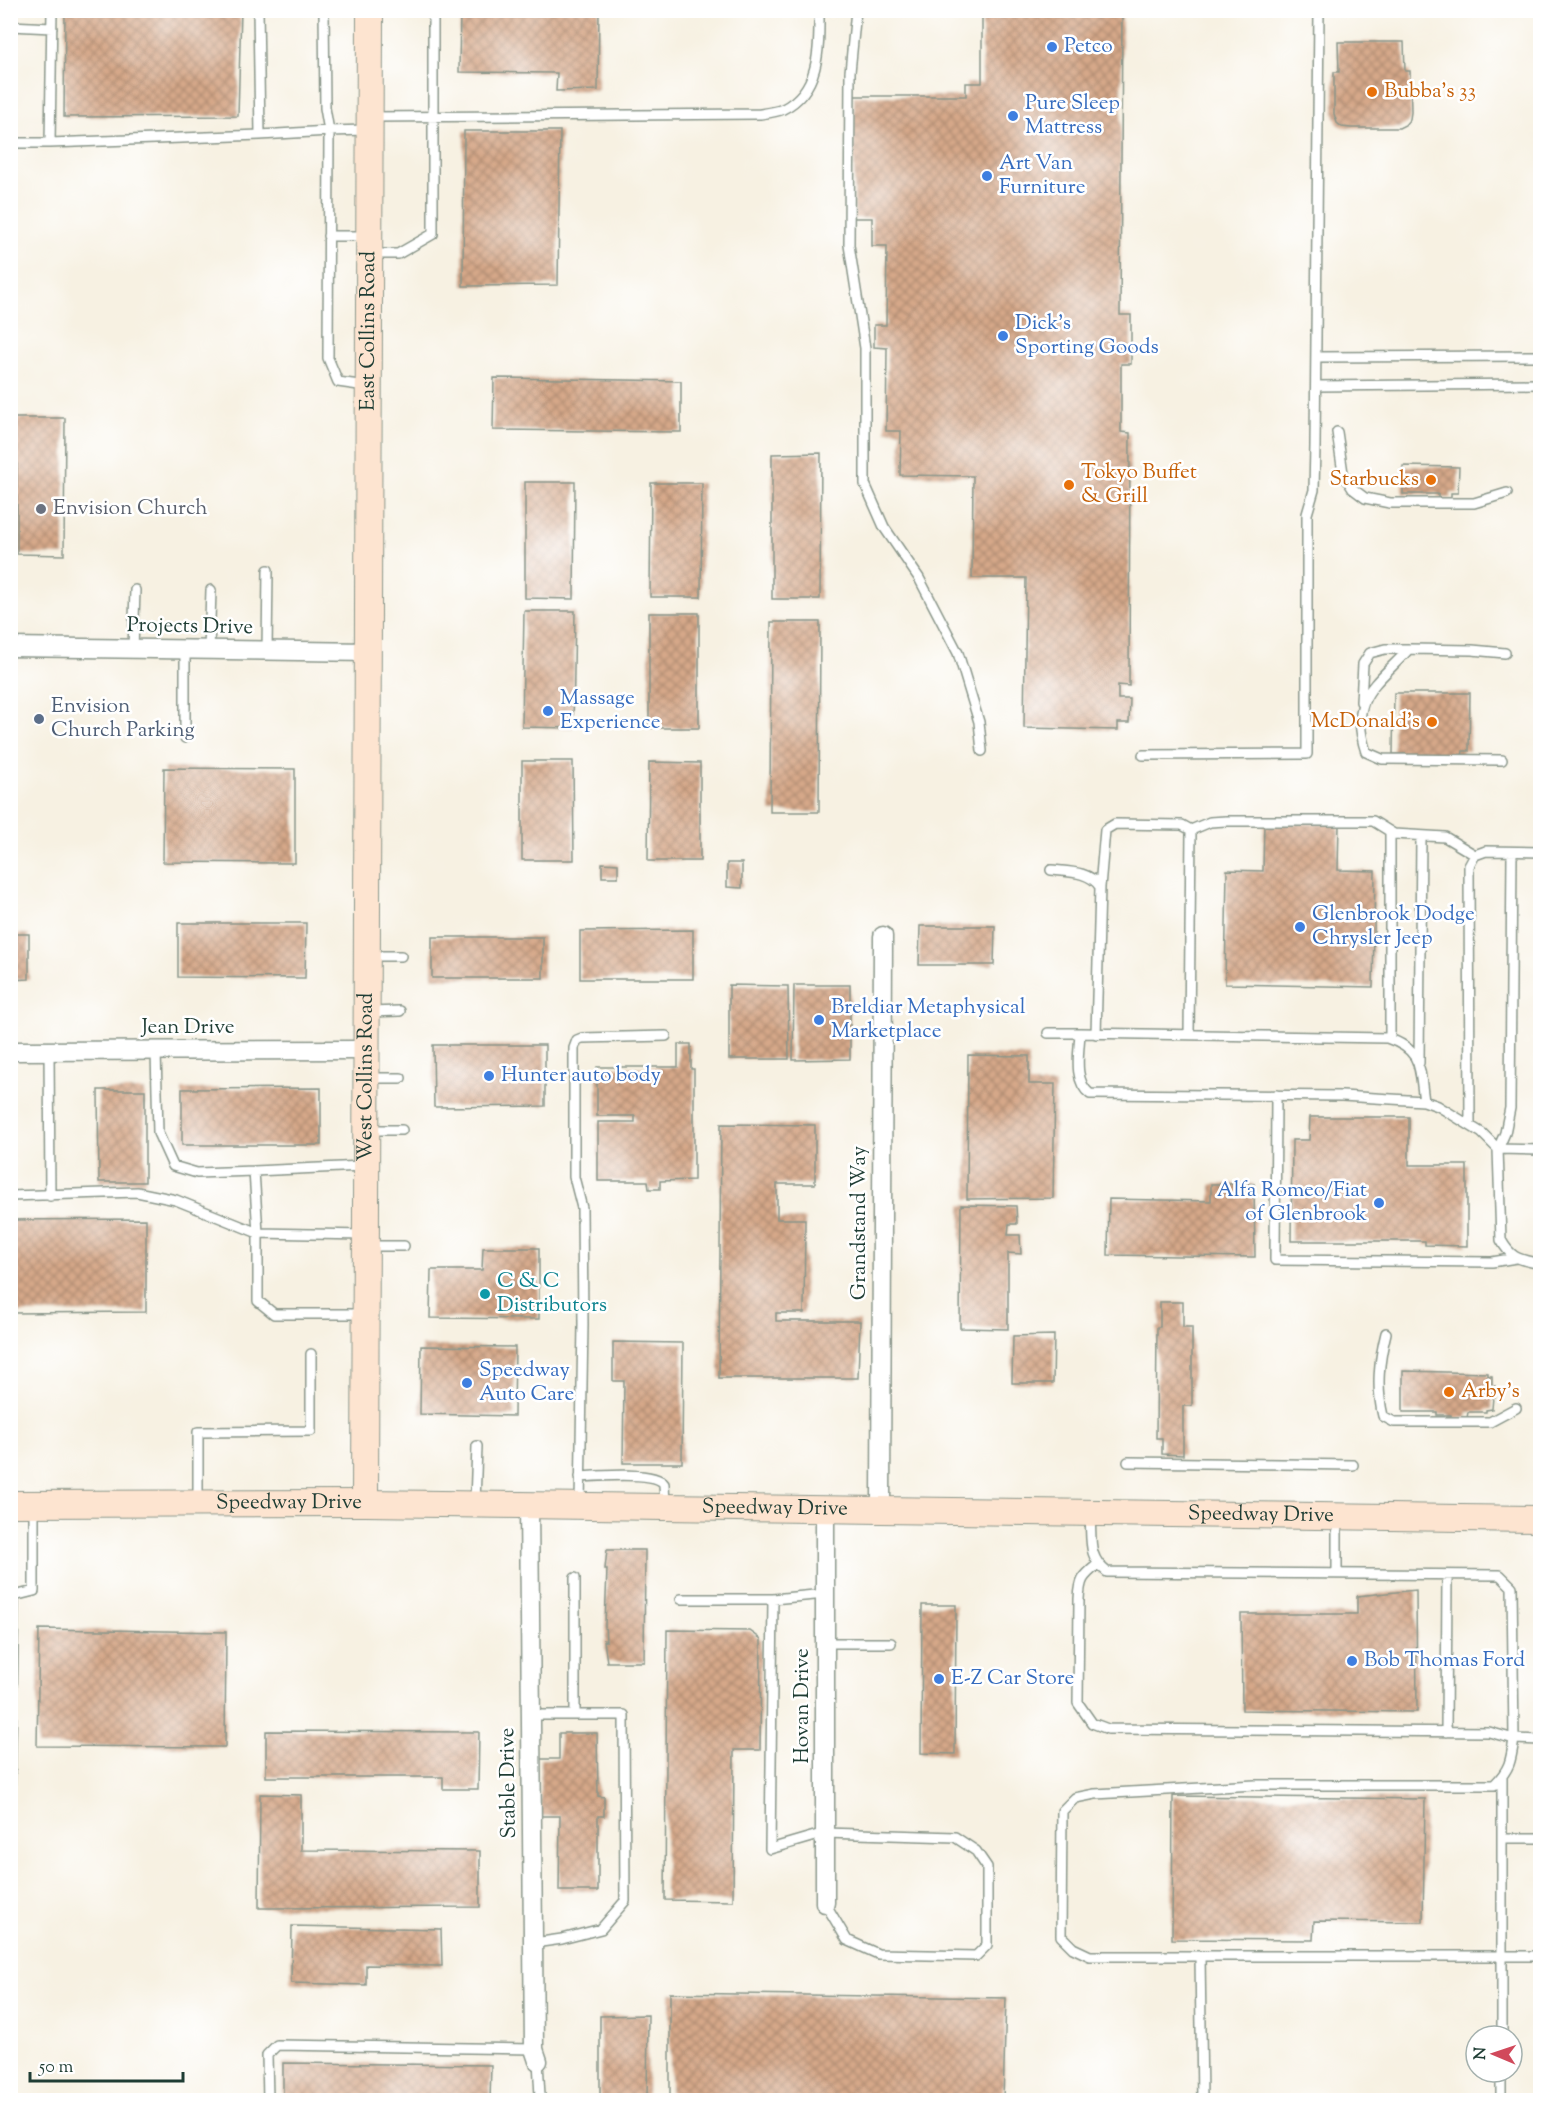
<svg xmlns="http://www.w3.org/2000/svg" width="1551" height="2111" viewBox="0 0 1551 2111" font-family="'Sorts Mill Goudy',serif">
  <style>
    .building { fill: url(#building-cross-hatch) }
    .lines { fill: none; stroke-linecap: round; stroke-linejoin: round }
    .lane-casing { stroke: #8b978b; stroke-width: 12 }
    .street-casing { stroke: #8b978b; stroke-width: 21 }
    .secondary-casing { stroke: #8b978b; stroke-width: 28 }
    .lane { stroke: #fff; stroke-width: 9 }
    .street { stroke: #fff; stroke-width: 18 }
    .secondary { stroke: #fde4d0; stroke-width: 26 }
    .shop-dot { fill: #3f7fe0; stroke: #fff; stroke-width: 2 }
    .food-dot { fill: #e8710a; stroke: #fff; stroke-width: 2 }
    .worship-dot { fill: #6b7280; stroke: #fff; stroke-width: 2 }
    .service-dot { fill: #5c6f8a; stroke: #fff; stroke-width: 2 }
    .culture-dot { fill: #0f9aa8; stroke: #fff; stroke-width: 2 }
    .labels { text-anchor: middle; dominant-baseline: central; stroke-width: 5; stroke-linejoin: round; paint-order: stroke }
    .shop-label { font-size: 21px; fill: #366cbe; stroke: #fff; text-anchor: start }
    .food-label { font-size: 21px; fill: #c56008; stroke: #fff; text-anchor: start }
    .street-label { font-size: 21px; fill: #1f3d34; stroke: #fff }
    .worship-label { font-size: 21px; fill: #5b616d; stroke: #fff; text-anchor: start }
    .service-label { font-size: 21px; fill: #4e5e75; stroke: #fff; text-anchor: start }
    .culture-label { font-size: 21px; fill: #0d838f; stroke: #fff; text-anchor: start }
  </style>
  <defs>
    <pattern id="building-cross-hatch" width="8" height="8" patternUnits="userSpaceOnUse" patternTransform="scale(1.5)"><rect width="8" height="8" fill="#d6a889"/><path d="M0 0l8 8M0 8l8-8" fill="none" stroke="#ad8a71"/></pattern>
  </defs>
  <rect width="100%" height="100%" fill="#fff"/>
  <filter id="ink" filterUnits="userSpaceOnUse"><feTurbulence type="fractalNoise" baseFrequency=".0167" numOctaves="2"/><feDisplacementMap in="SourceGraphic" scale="12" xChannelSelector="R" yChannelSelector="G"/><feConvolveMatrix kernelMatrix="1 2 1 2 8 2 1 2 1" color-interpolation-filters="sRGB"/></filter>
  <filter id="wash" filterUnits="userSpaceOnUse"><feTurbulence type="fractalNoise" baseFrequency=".008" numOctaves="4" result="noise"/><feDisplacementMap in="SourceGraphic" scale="24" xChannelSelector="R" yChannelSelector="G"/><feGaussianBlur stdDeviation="1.35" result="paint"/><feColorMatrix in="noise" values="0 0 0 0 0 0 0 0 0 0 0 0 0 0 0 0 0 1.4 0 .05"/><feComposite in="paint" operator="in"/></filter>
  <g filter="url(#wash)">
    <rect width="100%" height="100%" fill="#f7f1e2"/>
    <g id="blocks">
      <!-- building -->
      <path class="building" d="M65 10H241L238 116 64 117Z
        M460 10H599L598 90 556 91 557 73 459 72Z
        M982 10H1122L1120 315H1131V364H1121V432L1130 433 1129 686 1118 685V699H1130L1129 723H1118V730L1024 728 1026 578H972L973 476 900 475 901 431H886L887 348 874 347V325H886L887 246H872V218H854V96H966V83H982Z
        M1338 42H1404L1405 71H1410L1411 112 1410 119 1405 125 1399 128H1351L1342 127 1337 123 1334 114V72H1339Z
        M464 131H560L558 285 463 286Z
        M494 378 681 381V432L493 430Z
        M10 418H65L64 555 17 554V464H10Z
        M821 453 820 599H772V454Z
        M1403 466 1459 467 1458 493H1451V498H1438V494H1403Z
        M525 482H575L574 599 525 598Z
        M651 483H702L701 597H650Z
        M524 611H575L573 728 522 727Z
        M649 613H699V728H649Z
        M771 622H820L819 812H770Z
        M1394 693H1470L1469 751H1463L1462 757H1406V754H1393Z
        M522 761H573L574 860H522Z
        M649 762 700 763V861H648Z
        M164 768 295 769V863L163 862Z
        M1264 823 1339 824 1338 870 1375 871 1373 987 1225 984 1227 870 1263 871Z
        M602 863 618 864V877H602Z
        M727 863H742V888L727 887Z
        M178 923H306L305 978 178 977Z
        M920 926H995L994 965H919Z
        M693 930V979H580V931Z
        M10 934H29V979L10 980Z
        M432 937H543V978H432Z
        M729 985 788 986 789 1059H729Z
        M794 985H850V1059L793 1060Z
        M678 1044H691V1069H694V1180L660 1181V1189H649L648 1181H598V1122H635V1116H597V1067H678Z
        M433 1045H545V1106L434 1107Z
        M968 1055 1029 1056V1084H1055L1053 1198 967 1199Z
        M321 1088V1145H182V1089Z
        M98 1090H145V1182H99Z
        M1310 1117H1409V1165H1467V1246L1425 1245V1241H1291L1292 1140H1309Z
        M721 1124 815 1125V1184H777V1219H805L804 1313H776V1321H860L858 1378H719Z
        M1211 1184H1254L1255 1257 1108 1255 1109 1199 1211 1201Z
        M961 1205 1016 1206 1017 1224H1009L1008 1235H1020L1021 1254 1008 1253V1329L960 1328Z
        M146 1219V1312L10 1313V1220Z
        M483 1248H539V1319L430 1318 431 1270H482Z
        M1160 1302H1183V1327H1192V1406H1183V1455L1162 1454V1438H1156L1157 1327H1160Z
        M1054 1335 1053 1383H1012L1013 1336Z
        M613 1342 683 1343 682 1463H623L624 1381H613Z
        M421 1346 515 1347 514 1416 420 1414Z
        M1403 1371 1488 1373V1376H1492V1386H1495V1397H1493L1492 1409 1486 1410V1412H1468L1467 1418H1451V1415H1437V1412H1403Z
        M607 1550H645L644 1662H607L604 1640 606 1641 605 1625 607 1569H605Z
        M1416 1590 1417 1712 1242 1710 1241 1614H1357V1596Z
        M922 1605H956L955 1754 921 1753Z
        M39 1629 226 1632 225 1747 37 1746Z
        M667 1630 750 1631 761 1639 760 1750H734L733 1901 665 1900Z
        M266 1731 479 1732 478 1789H443V1777H266Z
        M559 1733H597L598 1796 604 1797V1816H598V1891H559L560 1816H540V1759H559Z
        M260 1794 301 1795V1850L480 1851V1907L259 1908Z
        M1173 1796 1425 1799 1423 1922 1314 1921 1313 1940 1172 1939Z
        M292 1926 441 1929 442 1966 366 1965V1985L291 1983Z
        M670 1993 1006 1998 1003 2100H670Z
        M648 2015 647 2100H600V2016Z
        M283 2063 491 2065 490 2100H283Z"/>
    </g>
  </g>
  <g filter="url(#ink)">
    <use href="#blocks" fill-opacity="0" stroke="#8b978b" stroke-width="1.5"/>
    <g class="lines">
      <defs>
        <path id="lane" d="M52 10 50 143 260 135 329 131 328 358 338 382 366 386
          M258 10 260 135
          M324 10 325 108 329 131 367 130
          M856 10 850 72 849 245 865 348V484L884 527 919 578 958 653 979 722 982 751
          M10 26 52 28
          M372 117 760 114C767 113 776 112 783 109 821 90 819 47 819 10
          M10 143H50
          M328 236H367
          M370 254H398L433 234V10
          M1316 357 1540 356
          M1316 386 1540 384
          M1337 432 1343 473 1353 489 1365 498 1390 503H1474L1507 493
          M133 649 135 590
          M209 650 211 590
          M267 651 268 570
          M1361 702 1363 664 1370 653 1385 649H1409
          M185 738V650
          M1143 755 1307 754V514L1314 490 1315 446 1319 10
          M1502 760 1382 759 1366 752C1348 697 1375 686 1409 649L1472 650 1505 653
          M1191 830 1210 822 1226 821H1373L1394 834 1445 837 1475 855
          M1390 832V1039
          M1051 870C1068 872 1090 871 1100 887L1096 1034
          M1100 887 1105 830 1115 824 1182 825 1191 830 1189 1035
          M369 956H401
          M369 1012 400 1011
          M1048 1033H1080
          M49 1051 50 1196
          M156 1051 158 1133 173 1166 197 1173 254 1171 258 1233V1301L274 1314H365
          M1419 1063 1421 836
          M368 1078H401
          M1276 1095 1275 1260 1492 1262 1516 1258
          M1424 1101C1419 1067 1423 1050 1387 1038L1080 1033C1079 1053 1073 1081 1090 1094L1342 1096 1424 1101 1438 1106 1482 1133 1498 1149 1505 1133 1510 1108 1512 852
          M1470 1125 1469 866 1475 855 1486 851 1540 852
          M368 1130H402
          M1540 1150 1498 1149 1501 1240C1512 1260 1520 1259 1540 1264
          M254 1171 363 1166
          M10 1196 137 1192 176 1200 258 1233 364 1235
          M368 1246H404
          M1386 1333C1379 1361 1376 1387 1383 1416L1394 1422H1490L1516 1408
          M1128 1462 1353 1465
          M580 1477C596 1476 656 1471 664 1484L665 1505
          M198 1501V1432L311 1431V1354
          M475 1502 477 1446
          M580 1503 583 1324 582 1208 574 1177V1048L577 1040 582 1038 666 1036
          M1090 1516C1092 1539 1087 1557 1107 1572L1500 1575 1512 1587 1514 1739 1489 1732 1108 1729 1092 1723 1078 1703 1079 1599C1080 1580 1082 1577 1097 1565
          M1337 1516V1574
          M575 1578V1715
          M681 1599H773L825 1594
          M773 1599 770 1849 825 1833 955 1837 976 1851 987 1867V1945L976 1956 878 1954 847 1940 825 1903
          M825 1643H891
          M531 1715H624L625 1901 601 1929 562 1939 534 1943
          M1446 1732 1447 1575
          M1540 1740 1514 1739C1511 1761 1510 1769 1494 1785H1255L1095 1794 1075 1798 1062 1811 1061 1936 1073 1948 1090 1956H1540
          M10 1790 14 1596 34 1591V1506
          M1502 1838H1540
          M1200 1956 1202 2100
          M1502 2036V1777
          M268 2100 267 2055 277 2045 534 2049
          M537 2100 540 2096 538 2061
          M1501 2100V2072"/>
        <path id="street" d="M10 647 369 652
          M10 1051 366 1050
          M529 1505 534 2049 538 2061
          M825 1509V1903
          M881 1509 883 936"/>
        <g id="secondary">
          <path id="s1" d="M365 1503 370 10"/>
          <path id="s2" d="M10 1504 365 1503 1540 1519"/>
        </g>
      </defs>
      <!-- lane casing -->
      <use href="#lane" class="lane-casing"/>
      <!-- street casing -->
      <use href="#street" class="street-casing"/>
      <!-- secondary casing -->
      <use href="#secondary" class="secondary-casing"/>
      <!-- lane -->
      <use href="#lane" class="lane"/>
      <!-- street -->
      <use href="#street" class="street"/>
      <!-- secondary -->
      <use href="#secondary" class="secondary"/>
    </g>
  </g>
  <!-- markers -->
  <g class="shop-dot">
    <circle cx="1052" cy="47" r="6"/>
    <circle cx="1013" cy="116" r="6"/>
    <circle cx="987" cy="176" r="6"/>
    <circle cx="1003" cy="336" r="6"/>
    <circle cx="548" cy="711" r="6"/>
    <circle cx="1300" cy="927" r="6"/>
    <circle cx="819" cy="1020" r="6"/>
    <circle cx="489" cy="1076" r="6"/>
    <circle cx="1379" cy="1203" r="6"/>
    <circle cx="467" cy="1383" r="6"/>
    <circle cx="1352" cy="1661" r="6"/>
    <circle cx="939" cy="1679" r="6"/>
  </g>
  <g class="food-dot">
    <circle cx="1372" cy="92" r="6"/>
    <circle cx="1431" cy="480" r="6"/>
    <circle cx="1069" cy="485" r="6"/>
    <circle cx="1432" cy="722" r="6"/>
    <circle cx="1449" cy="1392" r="6"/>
  </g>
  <circle class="worship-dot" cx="41" cy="509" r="6"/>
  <circle class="service-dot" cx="39" cy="719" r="6"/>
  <circle class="culture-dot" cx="485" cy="1294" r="6"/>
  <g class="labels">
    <!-- shop labels -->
    <g class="shop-label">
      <text x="1064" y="47">Petco</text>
      <text x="1025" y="104">Pure Sleep<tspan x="1025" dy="24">Mattress</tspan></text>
      <text x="999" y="164">Art Van<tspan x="999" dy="24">Furniture</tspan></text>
      <text x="1015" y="324">Dick's<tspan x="1015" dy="24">Sporting Goods</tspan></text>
      <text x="560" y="699">Massage<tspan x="560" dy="24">Experience</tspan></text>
      <text x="1312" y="915">Glenbrook Dodge<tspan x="1312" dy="24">Chrysler Jeep</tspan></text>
      <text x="831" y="1008">Breldiar Metaphysical<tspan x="831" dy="24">Marketplace</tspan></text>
      <text x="501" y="1076">Hunter auto body</text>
      <text x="1367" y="1191" text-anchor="end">Alfa Romeo/Fiat<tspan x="1367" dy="24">of Glenbrook</tspan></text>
      <text x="479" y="1371">Speedway<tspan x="479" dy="24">Auto Care</tspan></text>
      <text x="1364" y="1661">Bob Thomas Ford</text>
      <text x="951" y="1679">E-Z Car Store</text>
    </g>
    <!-- food labels -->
    <g class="food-label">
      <text x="1384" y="92">Bubba's 33</text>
      <text x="1081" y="473">Tokyo Buffet<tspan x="1081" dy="24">&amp; Grill</tspan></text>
      <text x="1419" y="480" text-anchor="end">Starbucks</text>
      <text x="1420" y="722" text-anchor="end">McDonald's</text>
      <text x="1461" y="1392">Arby's</text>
    </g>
    <!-- street labels -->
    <g class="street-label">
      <text stroke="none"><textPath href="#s1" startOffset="1172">East Collins Road</textPath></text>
      <text transform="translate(190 627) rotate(1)">Projects Drive</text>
      <text x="188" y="1028">Jean Drive</text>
      <text stroke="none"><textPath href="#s1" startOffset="426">West Collins Road</textPath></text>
      <text transform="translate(860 1223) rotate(-90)">Grandstand Way</text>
      <text stroke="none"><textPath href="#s2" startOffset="279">Speedway Drive</textPath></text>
      <text stroke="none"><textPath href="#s2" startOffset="765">Speedway Drive</textPath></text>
      <text stroke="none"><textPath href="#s2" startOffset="1251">Speedway Drive</textPath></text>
      <text transform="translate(803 1706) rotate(-90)">Hovan Drive</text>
      <text transform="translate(509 1783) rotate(-91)">Stable Drive</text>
    </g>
    <!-- worship labels -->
    <g class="worship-label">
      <text x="53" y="509">Envision Church</text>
    </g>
    <!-- service labels -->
    <g class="service-label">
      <text x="51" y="707">Envision<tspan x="51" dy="24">Church Parking</tspan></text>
    </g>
    <!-- culture labels -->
    <g class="culture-label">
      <text x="497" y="1282">C &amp; C<tspan x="497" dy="24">Distributors</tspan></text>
    </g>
  </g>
  <!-- margin -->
  <rect width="1551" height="2111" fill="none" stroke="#fff" stroke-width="36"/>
  <!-- north arrow -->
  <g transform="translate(1494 2054) rotate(272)"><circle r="28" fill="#ffffff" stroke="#a5b1ae" stroke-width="1.5"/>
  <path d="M0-4.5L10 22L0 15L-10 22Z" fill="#d1495b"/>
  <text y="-9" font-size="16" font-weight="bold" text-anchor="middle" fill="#1f3d34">N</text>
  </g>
  <!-- scale -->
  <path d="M30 2072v9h153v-9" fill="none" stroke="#1f3d34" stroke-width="3"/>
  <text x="39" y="2072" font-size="18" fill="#1f3d34" stroke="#ffffff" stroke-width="4.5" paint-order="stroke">50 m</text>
</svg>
